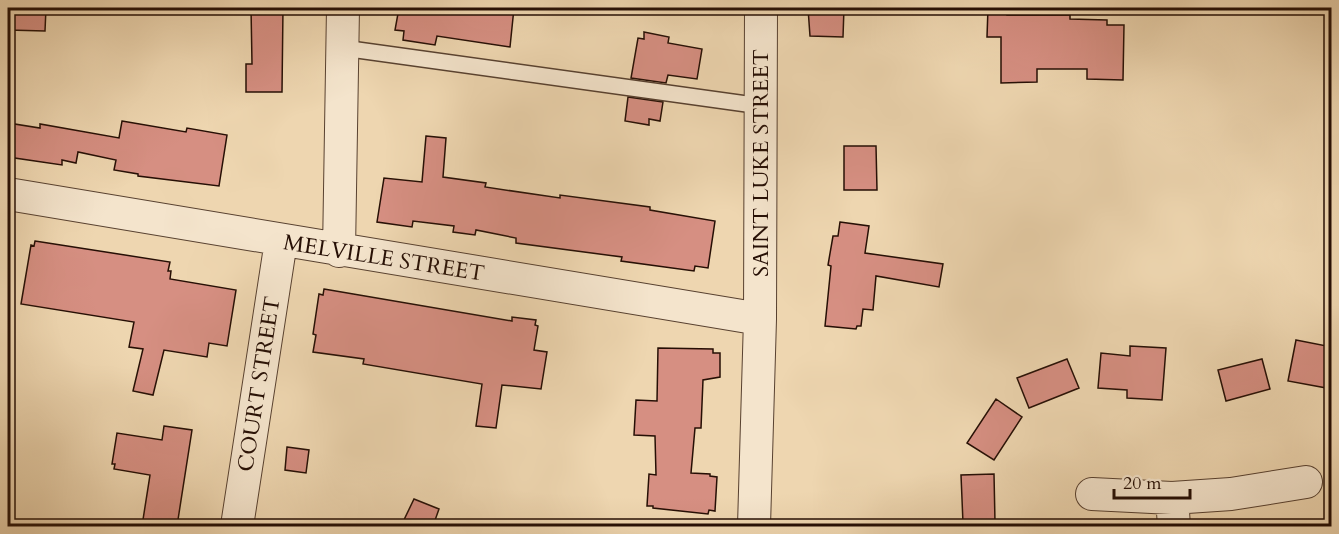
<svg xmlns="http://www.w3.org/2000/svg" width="1339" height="534" viewBox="0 0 1339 534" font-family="Cardo,serif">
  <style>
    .building { fill: #d68f82; stroke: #260f05; stroke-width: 1.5 }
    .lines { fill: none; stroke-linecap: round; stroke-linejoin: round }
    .lane-casing { stroke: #584130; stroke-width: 18 }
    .street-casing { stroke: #584130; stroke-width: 34 }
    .lane { stroke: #f4e4cc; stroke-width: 15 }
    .street { stroke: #f4e4cc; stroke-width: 32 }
    .labels { text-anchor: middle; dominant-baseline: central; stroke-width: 4.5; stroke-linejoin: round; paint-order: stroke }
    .street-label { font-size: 22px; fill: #260f05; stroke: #f4e4cc }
  </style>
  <rect width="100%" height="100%" fill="#eed6b0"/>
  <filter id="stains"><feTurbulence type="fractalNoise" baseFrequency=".00333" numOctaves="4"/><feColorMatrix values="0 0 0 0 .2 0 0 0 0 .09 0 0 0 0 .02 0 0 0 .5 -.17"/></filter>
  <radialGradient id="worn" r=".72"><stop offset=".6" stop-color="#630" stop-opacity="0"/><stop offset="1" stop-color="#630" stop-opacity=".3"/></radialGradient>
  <!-- building -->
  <path class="building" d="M8 8H46L45 31 8 30Z
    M251 8H283L282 92H246V64H252Z
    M399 8H514L510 47 437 36 435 45 403 40 404 31 395 30Z
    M808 8H844L843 37 810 36Z
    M988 8H1007V15H1070V19L1107 20V25H1124L1123 80 1087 79V69H1037V82L1001 83V37H987Z
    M644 32 669 37 668 43 702 49 697 79 668 75 666 83 631 78 638 38 644 39Z
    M628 97 663 102 660 121 649 119V125L625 121Z
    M122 121 186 132 187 128 227 135 219 186 138 176V174L114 170 116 160 78 152 76 163 62 160V165L8 157V123L40 128V124L119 138Z
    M426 136 446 138 443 177 486 183 485 187 560 198V195L650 207V210L715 221 708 268 695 266 694 271 621 261 622 257 516 243V238L476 230 475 235 453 232 454 226 413 221 412 227 377 222 384 178 422 182Z
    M844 146H876L877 190H844Z
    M840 222 869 226 865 253 943 264 939 287 876 276 873 310 863 309 861 326H857L856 329 825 326 831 266 828 265 833 236H838Z
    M35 241 170 262 168 271H171L170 279 236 290 227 346 209 343 207 357 164 350 153 395 133 391 143 349 129 347 134 322 21 304 31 245 34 246Z
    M324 289 512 321V317L536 320 535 325 538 326 534 350 547 352 541 389 502 385 496 428 476 426 482 384 363 364 364 359 313 352 316 335 313 334 319 294 323 295Z
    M1296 340 1332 347V389L1288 381Z
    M1130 346 1166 348 1162 400 1127 398V390L1098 388 1101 353 1130 356Z
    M658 348 713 349V353H720V377L703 380 701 428H695L691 473 710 474V476L717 477 715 511 709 510 708 514 653 508V506H647L649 474 656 475 655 436 634 435 636 400 657 401Z
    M1067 359 1079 388 1029 408 1017 378Z
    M1262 359 1270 389 1226 401 1218 370Z
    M996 399 1022 417 994 460 967 443Z
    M164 426 192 430 177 526H142L150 475 114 469 115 464H112L117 433 162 440Z
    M287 447 309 450 306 473 285 470Z
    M994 474 995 522 963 523 961 475Z
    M414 499 439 509 433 526H401Z"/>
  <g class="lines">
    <defs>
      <path id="lane" d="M343 48 761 106"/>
      <path id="street" d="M8 194 760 319
        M339 251 343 8
        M1092 494 1172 498 1231 494 1306 482
        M1172 498 1174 526
        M237 526 281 241
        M754 526 760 319 761 8"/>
    </defs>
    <!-- lane casing -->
    <use href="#lane" class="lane-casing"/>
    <!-- street casing -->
    <use href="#street" class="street-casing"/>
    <!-- lane -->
    <use href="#lane" class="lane"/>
    <!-- street -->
    <use href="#street" class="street"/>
  </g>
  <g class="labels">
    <!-- street labels -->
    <g class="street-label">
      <text transform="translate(761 163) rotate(-90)">SAINT LUKE STREET</text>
      <text transform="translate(384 258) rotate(9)">MELVILLE STREET</text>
      <text transform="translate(259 384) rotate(-81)">COURT STREET</text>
    </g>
  </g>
  <!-- margin -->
  <rect width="1339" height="534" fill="none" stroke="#eed6b0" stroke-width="30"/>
  <rect x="9" y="9" width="1321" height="516" fill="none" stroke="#260f05" stroke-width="3"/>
  <rect x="15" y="15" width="1309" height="504" fill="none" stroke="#260f05" stroke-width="1.5"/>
  <!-- scale -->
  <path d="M1114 489v9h76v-9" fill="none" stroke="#260f05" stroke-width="3"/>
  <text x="1123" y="489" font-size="18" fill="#260f05" stroke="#f4e4cc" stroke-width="4.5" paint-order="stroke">20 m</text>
  <rect width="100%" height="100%" filter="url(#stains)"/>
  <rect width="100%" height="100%" fill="url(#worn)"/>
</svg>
